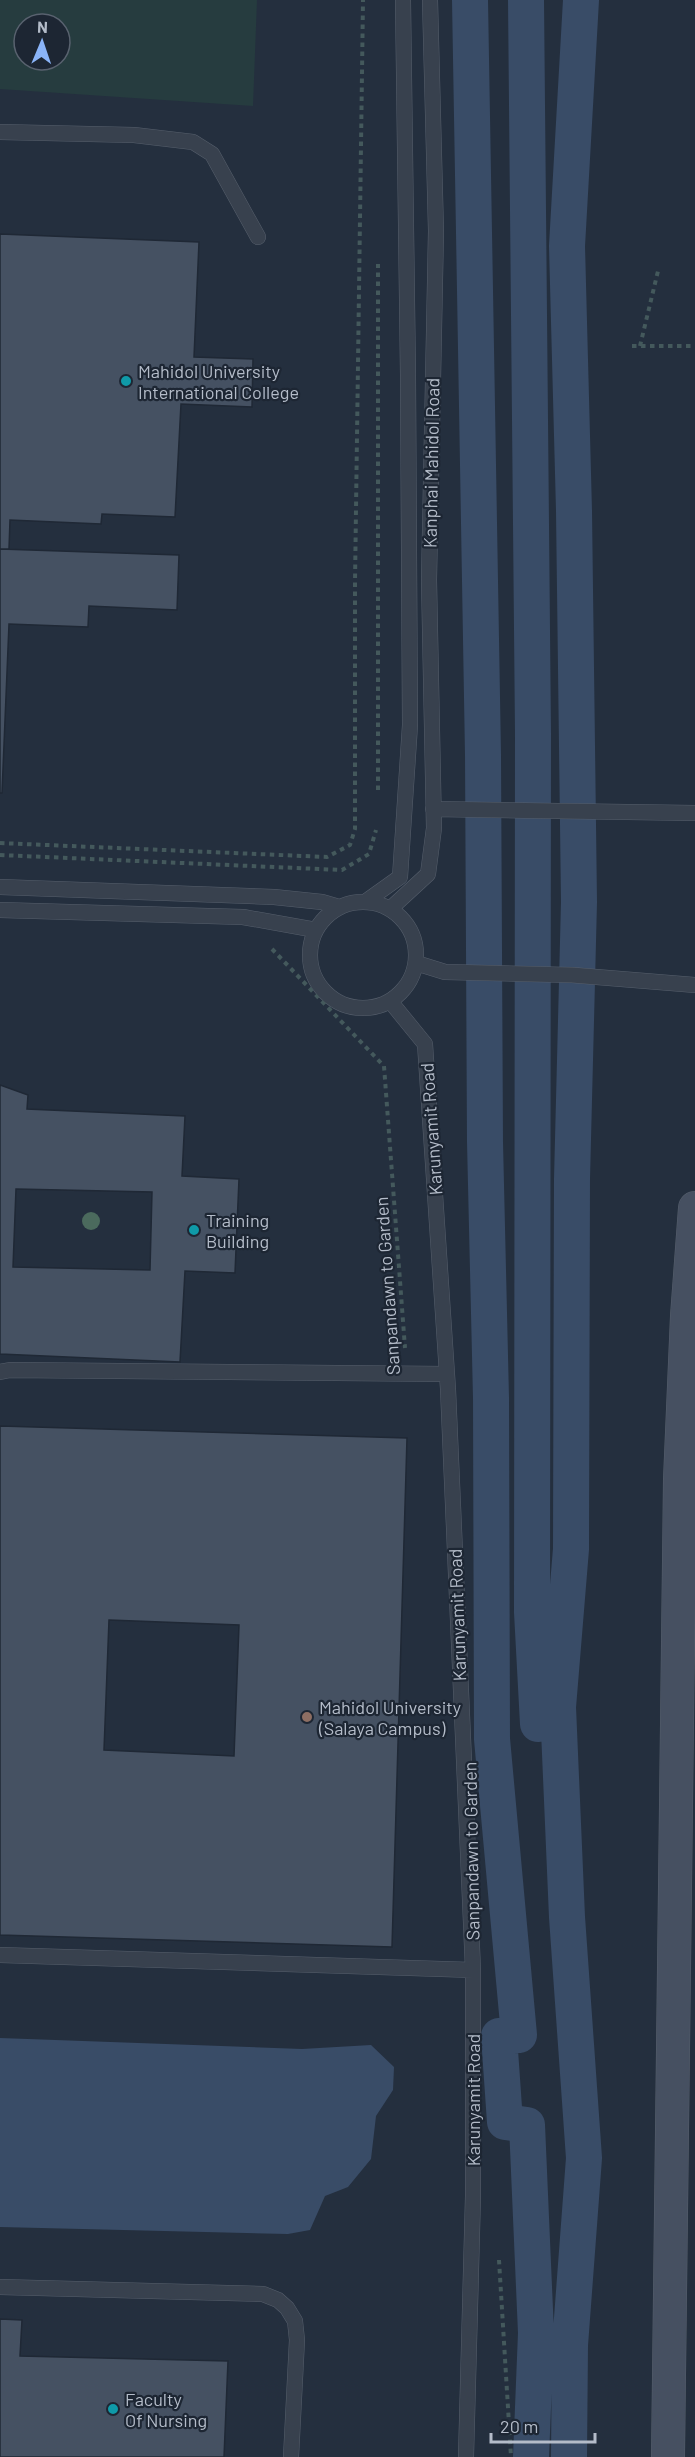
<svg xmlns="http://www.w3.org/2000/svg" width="695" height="2457" viewBox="0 0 695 2457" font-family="Barlow,sans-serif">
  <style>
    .green { fill: #263c3f; fill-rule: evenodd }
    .water { fill: #394c67 }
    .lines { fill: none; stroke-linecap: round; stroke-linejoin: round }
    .canal { stroke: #394c67; stroke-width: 36 }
    .building { fill: #455162; stroke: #1f2835; stroke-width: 1.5; fill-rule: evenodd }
    .service-casing { stroke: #565f6c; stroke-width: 16 }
    .secondary-casing { stroke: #565f6c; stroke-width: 34 }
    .path { stroke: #44595c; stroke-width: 4; stroke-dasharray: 4.5 4.5; stroke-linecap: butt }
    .service { stroke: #38414e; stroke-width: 15 }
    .secondary { stroke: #465061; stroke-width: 33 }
    .tree { fill: #4b6a5d }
    .culture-dot { fill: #0f9aa8; stroke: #1d2633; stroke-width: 2 }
    .education-dot { fill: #8d6e63; stroke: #1d2633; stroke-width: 2 }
    .labels { text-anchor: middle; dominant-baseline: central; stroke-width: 4.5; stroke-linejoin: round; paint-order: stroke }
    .poi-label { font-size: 18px; fill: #b4bcc9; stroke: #1d2633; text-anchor: start }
    .street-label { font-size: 18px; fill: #b4bcc9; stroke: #1d2633 }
  </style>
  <rect width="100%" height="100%" fill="#242f3e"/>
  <!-- green -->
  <path class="green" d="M0 0H257L253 106 0 89ZM24 24H60V60H24Z"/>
  <!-- water -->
  <path class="water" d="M0 2038 302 2049 371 2045 394 2067 393 2090 376 2116 371 2159 348 2187 325 2196 310 2230 288 2234 0 2227Z"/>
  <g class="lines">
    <!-- canal -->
    <path class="canal" d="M470 0 483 755 485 1142 491 1398 492 1739 519 2035 499 2036 505 2122 527 2125 536 2333 531 2457
      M526 0 533 734 532 1612 538 1724
      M569 2457 570 2345 584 2158 567 1917 558 1707 571 1549 572 1179 579 902 574 511 567 246 581 0"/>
  </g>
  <!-- building -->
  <path class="building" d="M0 234 199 242 194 357 253 359 252 407 181 404 175 517 102 514 101 524 10 520 9 549H0Z
    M0 549 179 555 177 610 89 606 88 627 9 624 2 793H0Z
    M0 1085 28 1095 27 1109 185 1116 182 1176 239 1179 235 1273 185 1271 180 1362 0 1354ZM16 1189 152 1192 150 1270 13 1267Z
    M0 1426 407 1438 392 1947 0 1935ZM109 1620 239 1625 234 1756 104 1750Z
    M0 2319 22 2320 20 2356 228 2361 224 2457H0Z"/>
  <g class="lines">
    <defs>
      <path id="service" d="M0 132 134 135 193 142 212 154 258 237
        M433 809 695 813
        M0 887 274 897 322 902 339 907
        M310 955a53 53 0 1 1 106 0a53 53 0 1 1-106 0Z
        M365 902 400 877 410 725 408 375 403 0
        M390 909 428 874 434 828 429 580 436 231 430 0
        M0 910 243 917 316 930
        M416 963 445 972 572 975 695 985
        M390 1001 425 1044 448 1389 473 1970V2196L466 2457
        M0 1372 10 1370 447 1374
        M0 1955 473 1970
        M0 2287 263 2294 278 2300 287 2308 295 2321 297 2340 291 2457"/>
      <path id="secondary" d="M668 2457 680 1479 687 1316 695 1208"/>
    </defs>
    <!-- service casing -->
    <use href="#service" class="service-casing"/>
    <!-- secondary casing -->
    <use href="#secondary" class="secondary-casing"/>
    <!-- path -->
    <path class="path" d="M632 346H695
      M640 346 658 271
      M378 790V264
      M0 843 327 857 350 845 355 829V582L363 0
      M0 855 342 870 369 854 376 830
      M272 949 384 1066 405 1348
      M499 2260 511 2457"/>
    <!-- service -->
    <use href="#service" class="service"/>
    <!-- secondary -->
    <use href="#secondary" class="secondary"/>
  </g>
  <!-- trees -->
  <circle class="tree" cx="91" cy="1221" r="9"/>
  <!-- markers -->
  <g class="culture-dot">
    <circle cx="126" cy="381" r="6"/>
    <circle cx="194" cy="1230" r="6"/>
    <circle cx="113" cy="2409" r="6"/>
  </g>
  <circle class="education-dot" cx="307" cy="1717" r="6"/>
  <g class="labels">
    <!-- poi labels -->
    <g class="poi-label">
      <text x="138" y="371">Mahidol University<tspan x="138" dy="21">International College</tspan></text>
      <text x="206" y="1220">Training<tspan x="206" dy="21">Building</tspan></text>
      <text x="319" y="1707">Mahidol University<tspan x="319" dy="21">(Salaya Campus)</tspan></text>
      <text x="125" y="2399">Faculty<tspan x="125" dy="21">Of Nursing</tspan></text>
    </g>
    <!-- street labels -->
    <g class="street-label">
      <text transform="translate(431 463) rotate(-89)">Kanphai Mahidol Road</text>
      <text transform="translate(431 1129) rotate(-94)">Karunyamit Road</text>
      <text transform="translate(387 1286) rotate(-94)">Sanpandawn to Garden</text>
      <text transform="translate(457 1615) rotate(-92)">Karunyamit Road</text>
      <text transform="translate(471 1851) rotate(-91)">Sanpandawn to Garden</text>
      <text transform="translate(473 2100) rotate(-90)">Karunyamit Road</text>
    </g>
  </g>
  <!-- north arrow -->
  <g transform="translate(42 42) rotate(2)"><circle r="28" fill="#1d2633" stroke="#59626f" stroke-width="1.5"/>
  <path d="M0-4.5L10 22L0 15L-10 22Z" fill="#8ab4f8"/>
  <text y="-9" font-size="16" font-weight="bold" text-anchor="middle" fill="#b4bcc9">N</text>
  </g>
  <!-- scale -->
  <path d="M491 2433v9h104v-9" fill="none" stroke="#b4bcc9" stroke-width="3"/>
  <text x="500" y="2433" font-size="18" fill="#b4bcc9" stroke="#1d2633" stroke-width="4.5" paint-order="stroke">20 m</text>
</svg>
